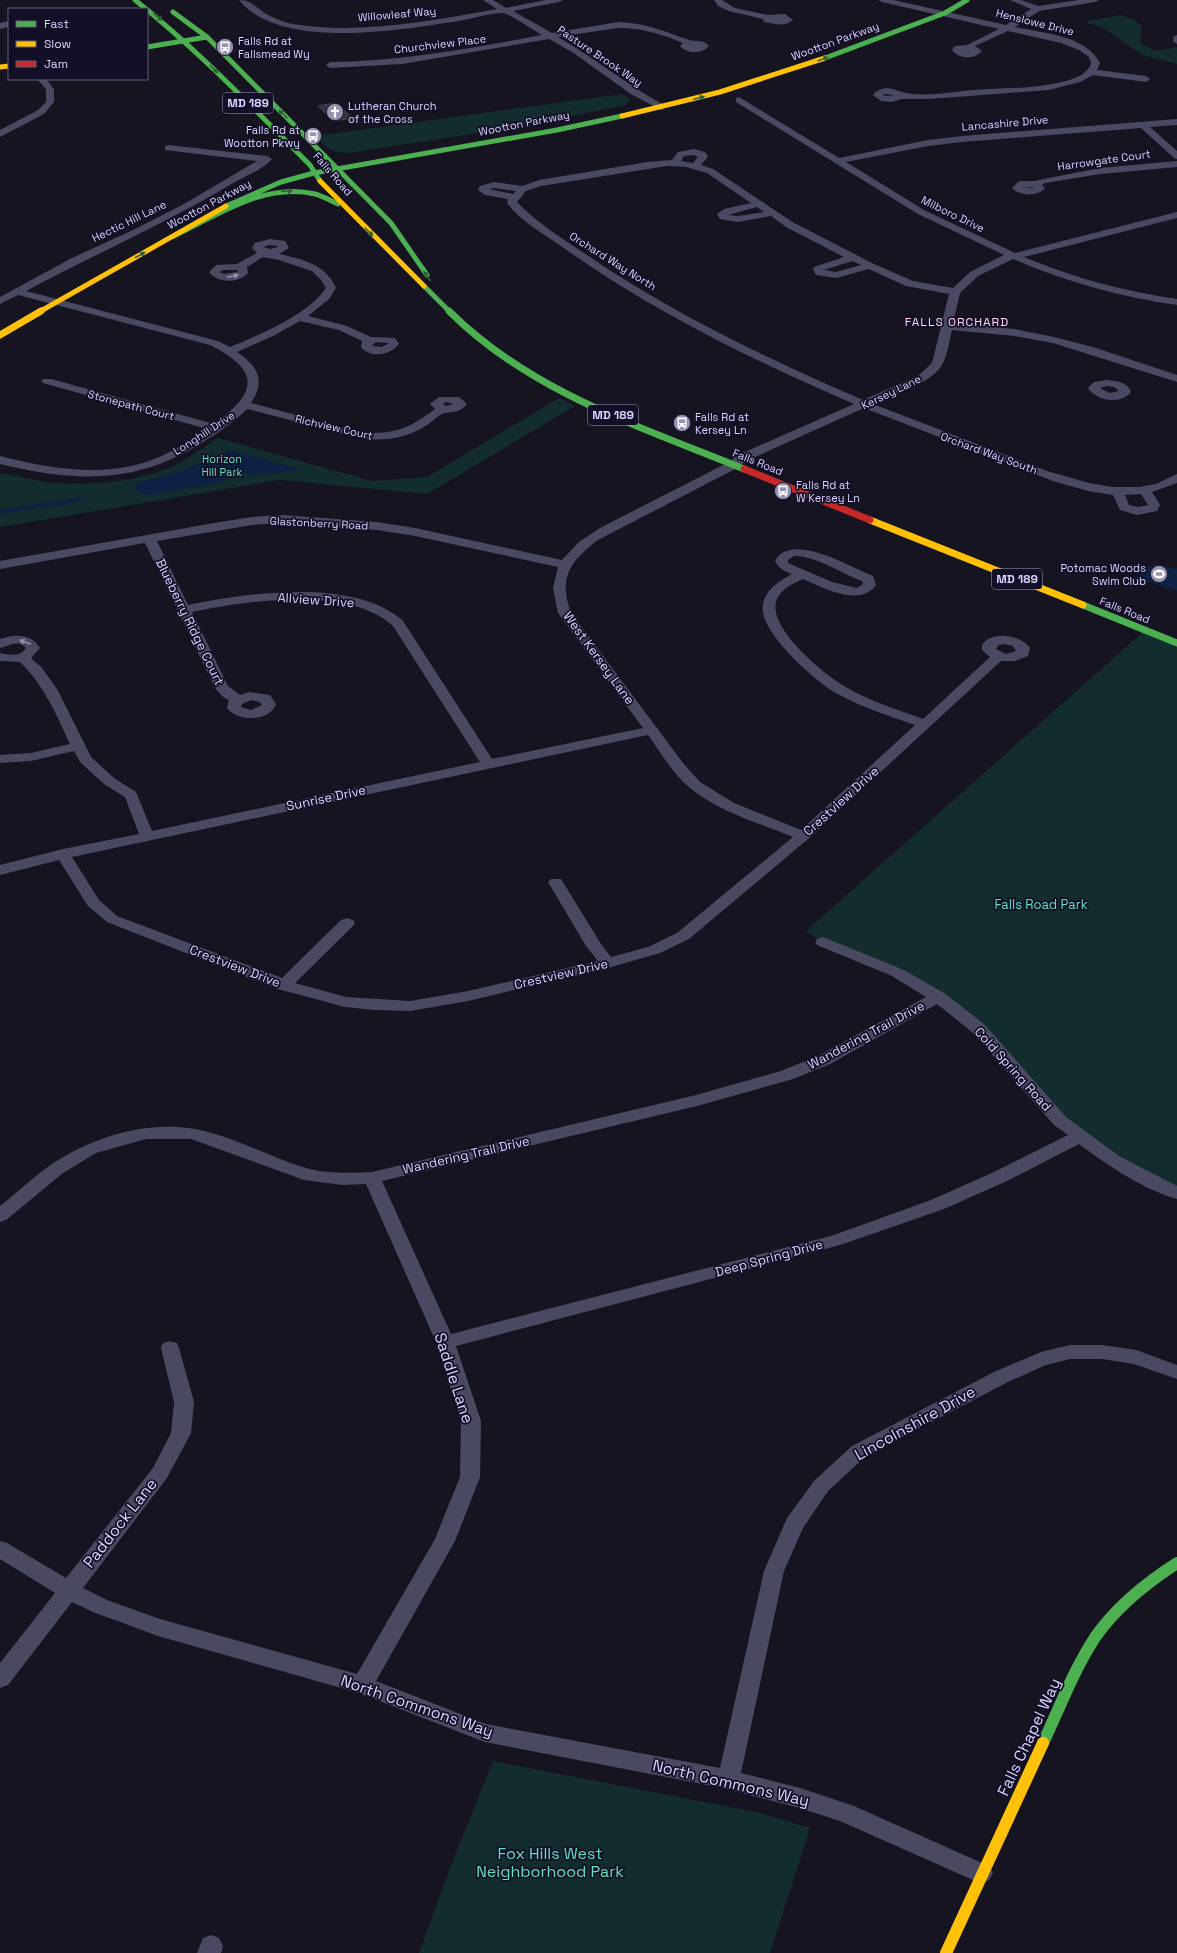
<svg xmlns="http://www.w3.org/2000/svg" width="1177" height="1953" viewBox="0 0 1177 1953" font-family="'Space Grotesk',sans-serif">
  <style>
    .green { fill: #132c2d }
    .water { fill: #0d2144 }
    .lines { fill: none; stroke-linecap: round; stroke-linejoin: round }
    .stream { stroke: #0d2144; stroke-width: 4 }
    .building { fill: #343243; stroke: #433f54 }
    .street { fill: #4a4962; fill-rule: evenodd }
    .fast-far2 { stroke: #4caf50; stroke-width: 5 }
    .fast-far1 { stroke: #4caf50; stroke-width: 7 }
    .fast { stroke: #4caf50; stroke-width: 12 }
    .slow-far2 { stroke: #ffc107; stroke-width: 5 }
    .slow-far1 { stroke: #ffc107; stroke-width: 7 }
    .slow { stroke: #ffc107; stroke-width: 12 }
    .jam { stroke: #c62828; stroke-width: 7 }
    .oneway { fill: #305f3b }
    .oneway2 { fill: #928eb0 }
    .labels { text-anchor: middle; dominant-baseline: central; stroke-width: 3.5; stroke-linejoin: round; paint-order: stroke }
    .far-street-label { font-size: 11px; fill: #d9d4ff; stroke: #130f26 }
    .far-poi-label { font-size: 11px; fill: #d9d4ff; stroke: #130f26; text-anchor: start }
    .far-park-label { font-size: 11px; fill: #5fe0c0; stroke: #130f26 }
    .shield { fill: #130f26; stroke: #9e99be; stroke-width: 1 }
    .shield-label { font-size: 12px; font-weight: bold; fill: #d9d4ff }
    .far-neighbourhood-label { font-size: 12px; letter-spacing: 1px; fill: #ffd6f0; stroke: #130f26 }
    .street-label { font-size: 13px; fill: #d9d4ff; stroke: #130f26 }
    .park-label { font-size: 13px; fill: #5fe0c0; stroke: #130f26 }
    .near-street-label { font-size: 16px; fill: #d9d4ff; stroke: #130f26 }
    .near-park-label { font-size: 16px; fill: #5fe0c0; stroke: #130f26 }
  </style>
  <rect width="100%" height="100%" fill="#161421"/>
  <!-- green -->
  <path class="green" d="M1120 15 1135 20 1142 27 1140 43 1156 51 1177 47V64L1142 55 1102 27 1083 22Z
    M622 94 630 99 626 105 523 126 349 153C330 152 328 149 315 136Z
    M559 398 575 406 427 494 280 480 0 527V473C19 476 38 482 57 483 95 485 135 482 171 467 188 459 203 448 218 438L372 481 427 477Z
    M1144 631 1177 643V1193L1079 1137 938 997 823 942 806 931Z
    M493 1761 756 1812 810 1828 770 1953H419L452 1863Z"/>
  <!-- water -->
  <path class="water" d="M231 450 303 470 253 475C235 473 233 466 225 452Z
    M204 462C219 462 224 460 233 473L222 482 148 495 135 490V486L141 481 166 476Z
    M1154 563 1175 569 1177 568V591L1136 578Z"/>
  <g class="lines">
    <!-- stream -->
    <path class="stream" d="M229 467 233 466
      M0 512 81 499"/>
  </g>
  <!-- building -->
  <path class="building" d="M335 103 353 118 334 121 318 106Z"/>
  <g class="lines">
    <!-- street -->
    <path class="street" d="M239 0C252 0 256 8 268 15 278 20 288 24 300 25 361 34 437 20 497 9L483 0H493L506 8 546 0H563L559 2 513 11 552 33 618 22C646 23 663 31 689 40 696 42 703 39 709 46 702 54 687 54 680 46L683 43C661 34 642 28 618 28L558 37C595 58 627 85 664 105V109L661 110 631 94 575 54 549 39 402 64 330 68 326 65 330 62C402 61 472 48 542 35 535 31 508 13 503 13 490 13 471 19 458 21 401 30 280 51 239 0Z
      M714 0H722L735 8 768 15 785 14 793 20C785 27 774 24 764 22L763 19 729 11 718 6Z
      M878 0H893L1006 25 1031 9 1010 0H1021L1038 6 1079 0H1099L1095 2 1039 11 1015 27C1042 33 1086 35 1100 63L1097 70 1146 76 1150 79 1146 82 1093 75 1080 82 1049 90 929 99H901L892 102 881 101 873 95C876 91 880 89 886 88 893 88 900 92 906 93 927 97 952 92 973 90 1002 88 1034 89 1062 82 1073 79 1088 75 1091 63L1089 57 1079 50 1061 43 1008 31 977 45 975 46 982 51C974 60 959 59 952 50L955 46 967 45 999 29 882 2ZM884 94 895 95 886 96 883 95Z
      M9 21V27L0 29V23Z
      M1177 35V44L1173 41 1174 36Z
      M37 79H46L54 89V102L44 114 0 137V130L38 110 46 102V89Z
      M739 97 839 158 928 140 962 136 1177 119V125L1150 127 1177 151V159L1174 158 1141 128 962 142 928 146 846 162 924 210 1015 253 1177 212V218L1024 257C1074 278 1123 291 1177 299V305C1120 297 1066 282 1013 259L978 276 960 293 953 323 1014 329 1054 337 1093 347 1177 375V382L1053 343 1014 336 952 330C949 341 948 353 943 363 934 383 892 395 873 404L1047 471 1089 483 1112 487H1139L1156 484 1177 474V483L1152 492 1160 505 1157 511 1137 515 1120 510 1113 495 1088 491 1053 481 864 408 746 461 737 468 598 540C570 561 558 578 571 613L683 763 700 782 734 803 801 830 915 725C889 716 861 707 836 693 815 681 757 630 763 604 766 589 780 581 792 574 785 571 779 569 775 561 791 531 850 567 873 576L876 585C860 608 822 587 803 579 794 583 783 588 778 597 762 624 824 674 844 686 869 701 896 709 923 719L990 657 982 650V645C992 630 1021 635 1030 648L1028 656 1015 661H1001L808 839 689 939 660 953 608 968 468 1001 410 1011 375 1010 345 1007 278 989 107 922 88 906 59 860 0 875V865L63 849 139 834 125 797 104 784 80 762 74 751 31 761 0 763V755L31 753 70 744C56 714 44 685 20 662L0 661V653C10 655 20 657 26 648 19 639 9 646 0 648V639C15 634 31 633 40 648L31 658 42 668 57 689 91 757 114 778 136 792 152 831 480 762 393 626C349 585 246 601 192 612L228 686 240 695 249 692 270 695 276 704C270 722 237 722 227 708L229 700 223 697 215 688 145 543 0 569V561L220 522 252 517 282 515 377 522 415 528 562 560 579 542 600 528 729 462 738 455 854 404C752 360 652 311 561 246 544 234 520 221 507 203L508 199 485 195 478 190 480 186 494 182 522 186 539 180 647 162 672 160 678 152 694 149 705 152 708 157 701 165 713 169 794 223 874 264 913 281 953 288 970 272 1004 255 918 214 736 102V98ZM694 155 698 157 693 163 681 161 684 156ZM667 166 686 167 707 173 751 203 724 209 717 214 720 219 738 222 771 216 786 227 844 257 814 267 813 269 816 275 836 278 869 269 906 286 949 294 932 363 918 376 863 400C768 359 673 314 587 255 563 239 537 223 517 202L526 191 541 186ZM494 188 516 191 513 194 489 189ZM757 207 764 212 738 216 728 215ZM852 261 861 265 836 272 824 270ZM1141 494 1148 505 1138 507 1129 505 1125 495ZM282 523 377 530 415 536 558 567 553 588 558 613 643 728 492 759 403 621C355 577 247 593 188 605L157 541 252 525ZM794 556C814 555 843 574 862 581L863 584 857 588 832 582 788 563V560ZM1004 644 1013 646 1016 651 1006 654 996 649 999 645ZM251 700 260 702 262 705 251 710 241 707 242 704ZM648 735C661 753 673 774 690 788 719 812 759 823 793 837L677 933 648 947 611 957 601 944 561 879H551L548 882 586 946 598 961 468 991 410 1001 346 997 295 983 353 926 355 923 353 920 347 918 341 920 282 978 117 916 99 900 72 857Z
      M168 145 267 156 272 159C264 169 240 179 228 186 163 225 93 255 26 291L218 341 230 347C259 335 308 315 326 288L321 280 312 271 279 260 263 257 247 267 248 273C239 284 217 283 209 272L216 265 237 264 257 253 252 248 255 243 270 239 285 241 289 248 279 254C302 259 326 264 336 288L329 299 308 316 347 326 371 337 395 338 399 344C391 355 370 359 361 347L362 341 339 330 300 321 273 336 237 352C258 366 266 381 251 403L364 433C395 434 410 428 435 409L430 404 439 397H459L467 404C460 413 454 411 445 413 439 414 432 422 427 425 407 438 387 441 364 439L247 409C234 422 218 433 203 442 136 485 74 482 0 464V456C51 469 109 479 159 457 176 450 192 439 207 429L43 383 41 381 43 379H51L214 424C258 392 261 371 210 345L18 295 0 304V297L72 258 133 230 184 204 257 161 165 150V146ZM270 245 278 246V247L270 249 263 247ZM223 270H237L238 272 224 274 220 272ZM376 342 388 343V344L381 347 372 346ZM446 402 454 404 446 406 443 404Z
      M1177 161V167L1100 174 1045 183 1042 185 1045 188C1038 197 1020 196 1012 188L1018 182 1021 181H1034L1100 168ZM1023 187H1033L1034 188Z
      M1107 380C1116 381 1128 382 1131 392 1121 405 1096 401 1088 388L1094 382ZM1107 386 1114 387 1119 391 1109 393 1100 388Z
      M823 937 904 970 944 993 984 1024 1066 1117 1119 1156 1177 1186V1199C1142 1189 1109 1166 1079 1144L1007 1181 944 1209 840 1245 456 1346 481 1421 480 1477 455 1541 376 1681 486 1724 720 1768 764 1571 787 1518 814 1481 852 1446 994 1372 1041 1352 1070 1345H1102L1136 1350 1177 1365V1379L1134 1364 1102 1359H1070L1046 1365 1008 1382 866 1456 828 1491 803 1528 784 1571 741 1773 800 1788 854 1806 989 1866 993 1873 989 1880 981 1883 973 1880 840 1821 800 1808 723 1788 485 1742 359 1693 158 1636 93 1612 72 1602 8 1685 0 1688V1663L55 1593 0 1559V1541L7 1543 66 1578 153 1468 171 1433 174 1402 161 1348 163 1343 170 1341 177 1343 179 1348 194 1402 191 1433 167 1478 83 1588 107 1600 160 1619 357 1674 435 1539 460 1477 461 1421 436 1342 366 1184 343 1185 304 1180 191 1139H146L96 1153 63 1173 6 1220 0 1222V1206C17 1193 33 1177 52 1164 99 1133 160 1116 215 1134 246 1143 275 1159 306 1168 327 1174 350 1173 372 1172L696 1095 781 1071 818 1056 926 997 892 976 817 945 815 942 817 939ZM937 1004 972 1032 1054 1125 1068 1135 994 1172 931 1200 831 1236 451 1334 382 1181 697 1106 793 1079 830 1064Z
      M211 1935 219 1938 223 1946 221 1953H197L203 1938Z"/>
    <!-- fast-far2 -->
    <path class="fast-far2" d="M135 0C198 50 253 108 310 165L320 181
      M173 12 207 37 391 223 427 275
      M147 47 207 37
      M825 58 945 13 967 0
      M226 206 281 182 314 173 557 130 622 116
      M174 236C218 215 265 182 315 194 323 196 331 201 338 204
      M424 286 450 312"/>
    <!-- fast-far1 -->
    <path class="fast-far1" d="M449 311C530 392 641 427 744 469
      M1083 605 1177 643"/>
    <!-- fast -->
    <path class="fast" d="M1043 1743C1060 1707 1074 1669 1096 1636 1117 1606 1146 1583 1177 1563"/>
    <!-- slow-far2 -->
    <path class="slow-far2" d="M0 67 9 66
      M622 116 720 92 825 58
      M320 181 424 286
      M39 312 226 206"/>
    <!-- slow-far1 -->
    <path class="slow-far1" d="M0 335 41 311
      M870 520 1083 605"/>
    <!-- slow -->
    <path class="slow" d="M946 1953 1043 1743"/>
    <!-- jam -->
    <path class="jam" d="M744 469 870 520"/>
  </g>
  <!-- one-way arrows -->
  <defs><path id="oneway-solid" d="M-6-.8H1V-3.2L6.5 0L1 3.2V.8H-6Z"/></defs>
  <g class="oneway">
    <use href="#oneway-solid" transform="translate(158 17) rotate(38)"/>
    <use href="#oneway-solid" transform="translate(823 59) rotate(-20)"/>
    <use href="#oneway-solid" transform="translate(214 69) rotate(45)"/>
    <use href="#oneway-solid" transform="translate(699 98) rotate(-15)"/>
    <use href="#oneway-solid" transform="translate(283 114) rotate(-135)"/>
    <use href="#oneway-solid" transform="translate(287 191) rotate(-2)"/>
    <use href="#oneway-solid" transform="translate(369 232) rotate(45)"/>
    <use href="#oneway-solid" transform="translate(140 255) rotate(-29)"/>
    <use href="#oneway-solid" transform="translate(427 276) rotate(-125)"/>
  </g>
  <g class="oneway2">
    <use href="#oneway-solid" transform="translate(233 276) rotate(-11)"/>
    <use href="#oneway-solid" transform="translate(25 642) rotate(-160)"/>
  </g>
  <!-- icons -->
  <defs>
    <symbol id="bus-disc" viewBox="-11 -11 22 22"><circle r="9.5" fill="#9591b1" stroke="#130f26"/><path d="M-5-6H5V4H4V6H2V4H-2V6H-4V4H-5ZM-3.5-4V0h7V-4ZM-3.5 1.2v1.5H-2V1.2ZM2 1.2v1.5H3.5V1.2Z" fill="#fff"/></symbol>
    <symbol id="church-disc" viewBox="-11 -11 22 22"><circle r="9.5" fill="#9591b1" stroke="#130f26"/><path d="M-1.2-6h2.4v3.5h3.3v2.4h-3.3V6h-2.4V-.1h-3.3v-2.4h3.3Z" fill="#fff"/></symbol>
    <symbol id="stadium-disc" viewBox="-11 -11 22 22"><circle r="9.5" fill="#9591b1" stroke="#130f26"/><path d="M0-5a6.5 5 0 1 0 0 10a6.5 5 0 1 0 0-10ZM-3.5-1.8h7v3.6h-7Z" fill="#fff"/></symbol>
  </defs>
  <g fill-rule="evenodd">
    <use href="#bus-disc" x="215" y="37" width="20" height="20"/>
    <use href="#church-disc" x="325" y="102" width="20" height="20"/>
    <use href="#bus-disc" x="303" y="126" width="20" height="20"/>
    <use href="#bus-disc" x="672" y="413" width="20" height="20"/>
    <use href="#bus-disc" x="773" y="481" width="20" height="20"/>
    <use href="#stadium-disc" x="1149" y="564" width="20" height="20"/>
  </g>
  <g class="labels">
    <!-- far-street labels -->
    <g class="far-street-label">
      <text transform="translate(397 14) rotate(-5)">Willowleaf Way</text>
      <text transform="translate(1035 22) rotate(14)">Henslowe Drive</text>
      <text transform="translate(835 41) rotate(-20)">Wootton Parkway</text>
      <text transform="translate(440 44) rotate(-7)">Churchview Place</text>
      <text transform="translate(600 56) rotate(34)">Pasture Brook Way</text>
      <text transform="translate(524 123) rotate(-11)">Wootton Parkway</text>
      <text transform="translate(1005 123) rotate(-5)">Lancashire Drive</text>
      <text transform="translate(1104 160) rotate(-8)">Harrowgate Court</text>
      <text transform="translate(333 174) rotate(49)">Falls Road</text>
      <text transform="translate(209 204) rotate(-28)">Wootton Parkway</text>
      <text transform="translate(953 214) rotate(26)">Milboro Drive</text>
      <text transform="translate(129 221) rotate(-26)">Hectic Hill Lane</text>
      <text transform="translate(613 261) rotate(32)">Orchard Way North</text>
      <text transform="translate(891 392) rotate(-26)">Kersey Lane</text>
      <text transform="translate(131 405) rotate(15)">Stonepath Court</text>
      <text transform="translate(334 427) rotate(13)">Richview Court</text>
      <text transform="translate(204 433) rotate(-33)">Longhill Drive</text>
      <text transform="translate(989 453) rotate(20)">Orchard Way South</text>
      <text transform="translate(758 462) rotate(22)">Falls Road</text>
      <text transform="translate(319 523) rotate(3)">Glastonberry Road</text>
      <text transform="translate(1125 610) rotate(22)">Falls Road</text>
    </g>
    <!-- far-poi labels -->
    <g class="far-poi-label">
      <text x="238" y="41">Falls Rd at<tspan x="238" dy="13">Fallsmead Wy</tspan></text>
      <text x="348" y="106">Lutheran Church<tspan x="348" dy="13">of the Cross</tspan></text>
      <text x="300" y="130" text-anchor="end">Falls Rd at<tspan x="300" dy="13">Wootton Pkwy</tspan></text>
      <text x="695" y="417">Falls Rd at<tspan x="695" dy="13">Kersey Ln</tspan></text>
      <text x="796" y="485">Falls Rd at<tspan x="796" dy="13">W Kersey Ln</tspan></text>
      <text x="1146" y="568" text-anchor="end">Potomac Woods<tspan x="1146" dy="13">Swim Club</tspan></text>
    </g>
    <!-- far-park labels -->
    <g class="far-park-label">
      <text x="222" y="459">Horizon<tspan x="222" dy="13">Hill Park</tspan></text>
    </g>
    <!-- shield labels -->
    <g class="shield">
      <rect x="223" y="93" width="50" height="20" rx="3"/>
      <rect x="588" y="405" width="50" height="20" rx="3"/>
      <rect x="992" y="569" width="50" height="20" rx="3"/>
    </g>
    <g class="shield-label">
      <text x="248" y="103">MD 189</text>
      <text x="613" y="415">MD 189</text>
      <text x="1017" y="579">MD 189</text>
    </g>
    <!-- far-neighbourhood labels -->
    <g class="far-neighbourhood-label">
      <text x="957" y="322">FALLS ORCHARD</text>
    </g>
    <!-- street labels -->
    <g class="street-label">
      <text transform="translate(316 600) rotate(4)">Allview Drive</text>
      <text transform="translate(190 622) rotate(64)">Blueberry Ridge Court</text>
      <text transform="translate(599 658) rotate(54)">West Kersey Lane</text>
      <text transform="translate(326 798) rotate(-12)">Sunrise Drive</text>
      <text transform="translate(841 801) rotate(-42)">Crestview Drive</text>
      <text transform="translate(235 966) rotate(21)">Crestview Drive</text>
      <text transform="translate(561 974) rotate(-13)">Crestview Drive</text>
      <text transform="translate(866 1035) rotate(-28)">Wandering Trail Drive</text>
      <text transform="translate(1013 1069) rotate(48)">Cold Spring Road</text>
      <text transform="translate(466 1155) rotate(-13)">Wandering Trail Drive</text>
      <text transform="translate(769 1258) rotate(-15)">Deep Spring Drive</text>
    </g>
    <!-- park labels -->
    <g class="park-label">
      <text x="1041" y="904">Falls Road Park</text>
    </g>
    <!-- near-street labels -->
    <g class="near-street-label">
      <text transform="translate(454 1378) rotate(72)">Saddle Lane</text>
      <text transform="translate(915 1423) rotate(-29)">Lincolnshire Drive</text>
      <text transform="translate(120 1523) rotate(-52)">Paddock Lane</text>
      <text transform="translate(417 1706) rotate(19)">North Commons Way</text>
      <text transform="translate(1029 1737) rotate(-65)">Falls Chapel Way</text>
      <text transform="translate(731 1783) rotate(13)">North Commons Way</text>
    </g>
    <!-- near-park labels -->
    <g class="near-park-label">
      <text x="550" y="1853">Fox Hills West<tspan x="550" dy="18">Neighborhood Park</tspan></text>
    </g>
  </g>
  <!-- legend -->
  <rect x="8" y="8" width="140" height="72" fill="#130f26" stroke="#625e7d"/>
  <rect x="16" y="21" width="20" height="6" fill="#4caf50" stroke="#625e7d"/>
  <text x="44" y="28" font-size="12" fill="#d9d4ff">Fast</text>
  <rect x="16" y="41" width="20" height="6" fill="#ffc107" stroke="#625e7d"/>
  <text x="44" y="48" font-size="12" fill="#d9d4ff">Slow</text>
  <rect x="16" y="61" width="20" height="6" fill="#c62828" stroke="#625e7d"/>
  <text x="44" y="68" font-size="12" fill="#d9d4ff">Jam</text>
</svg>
